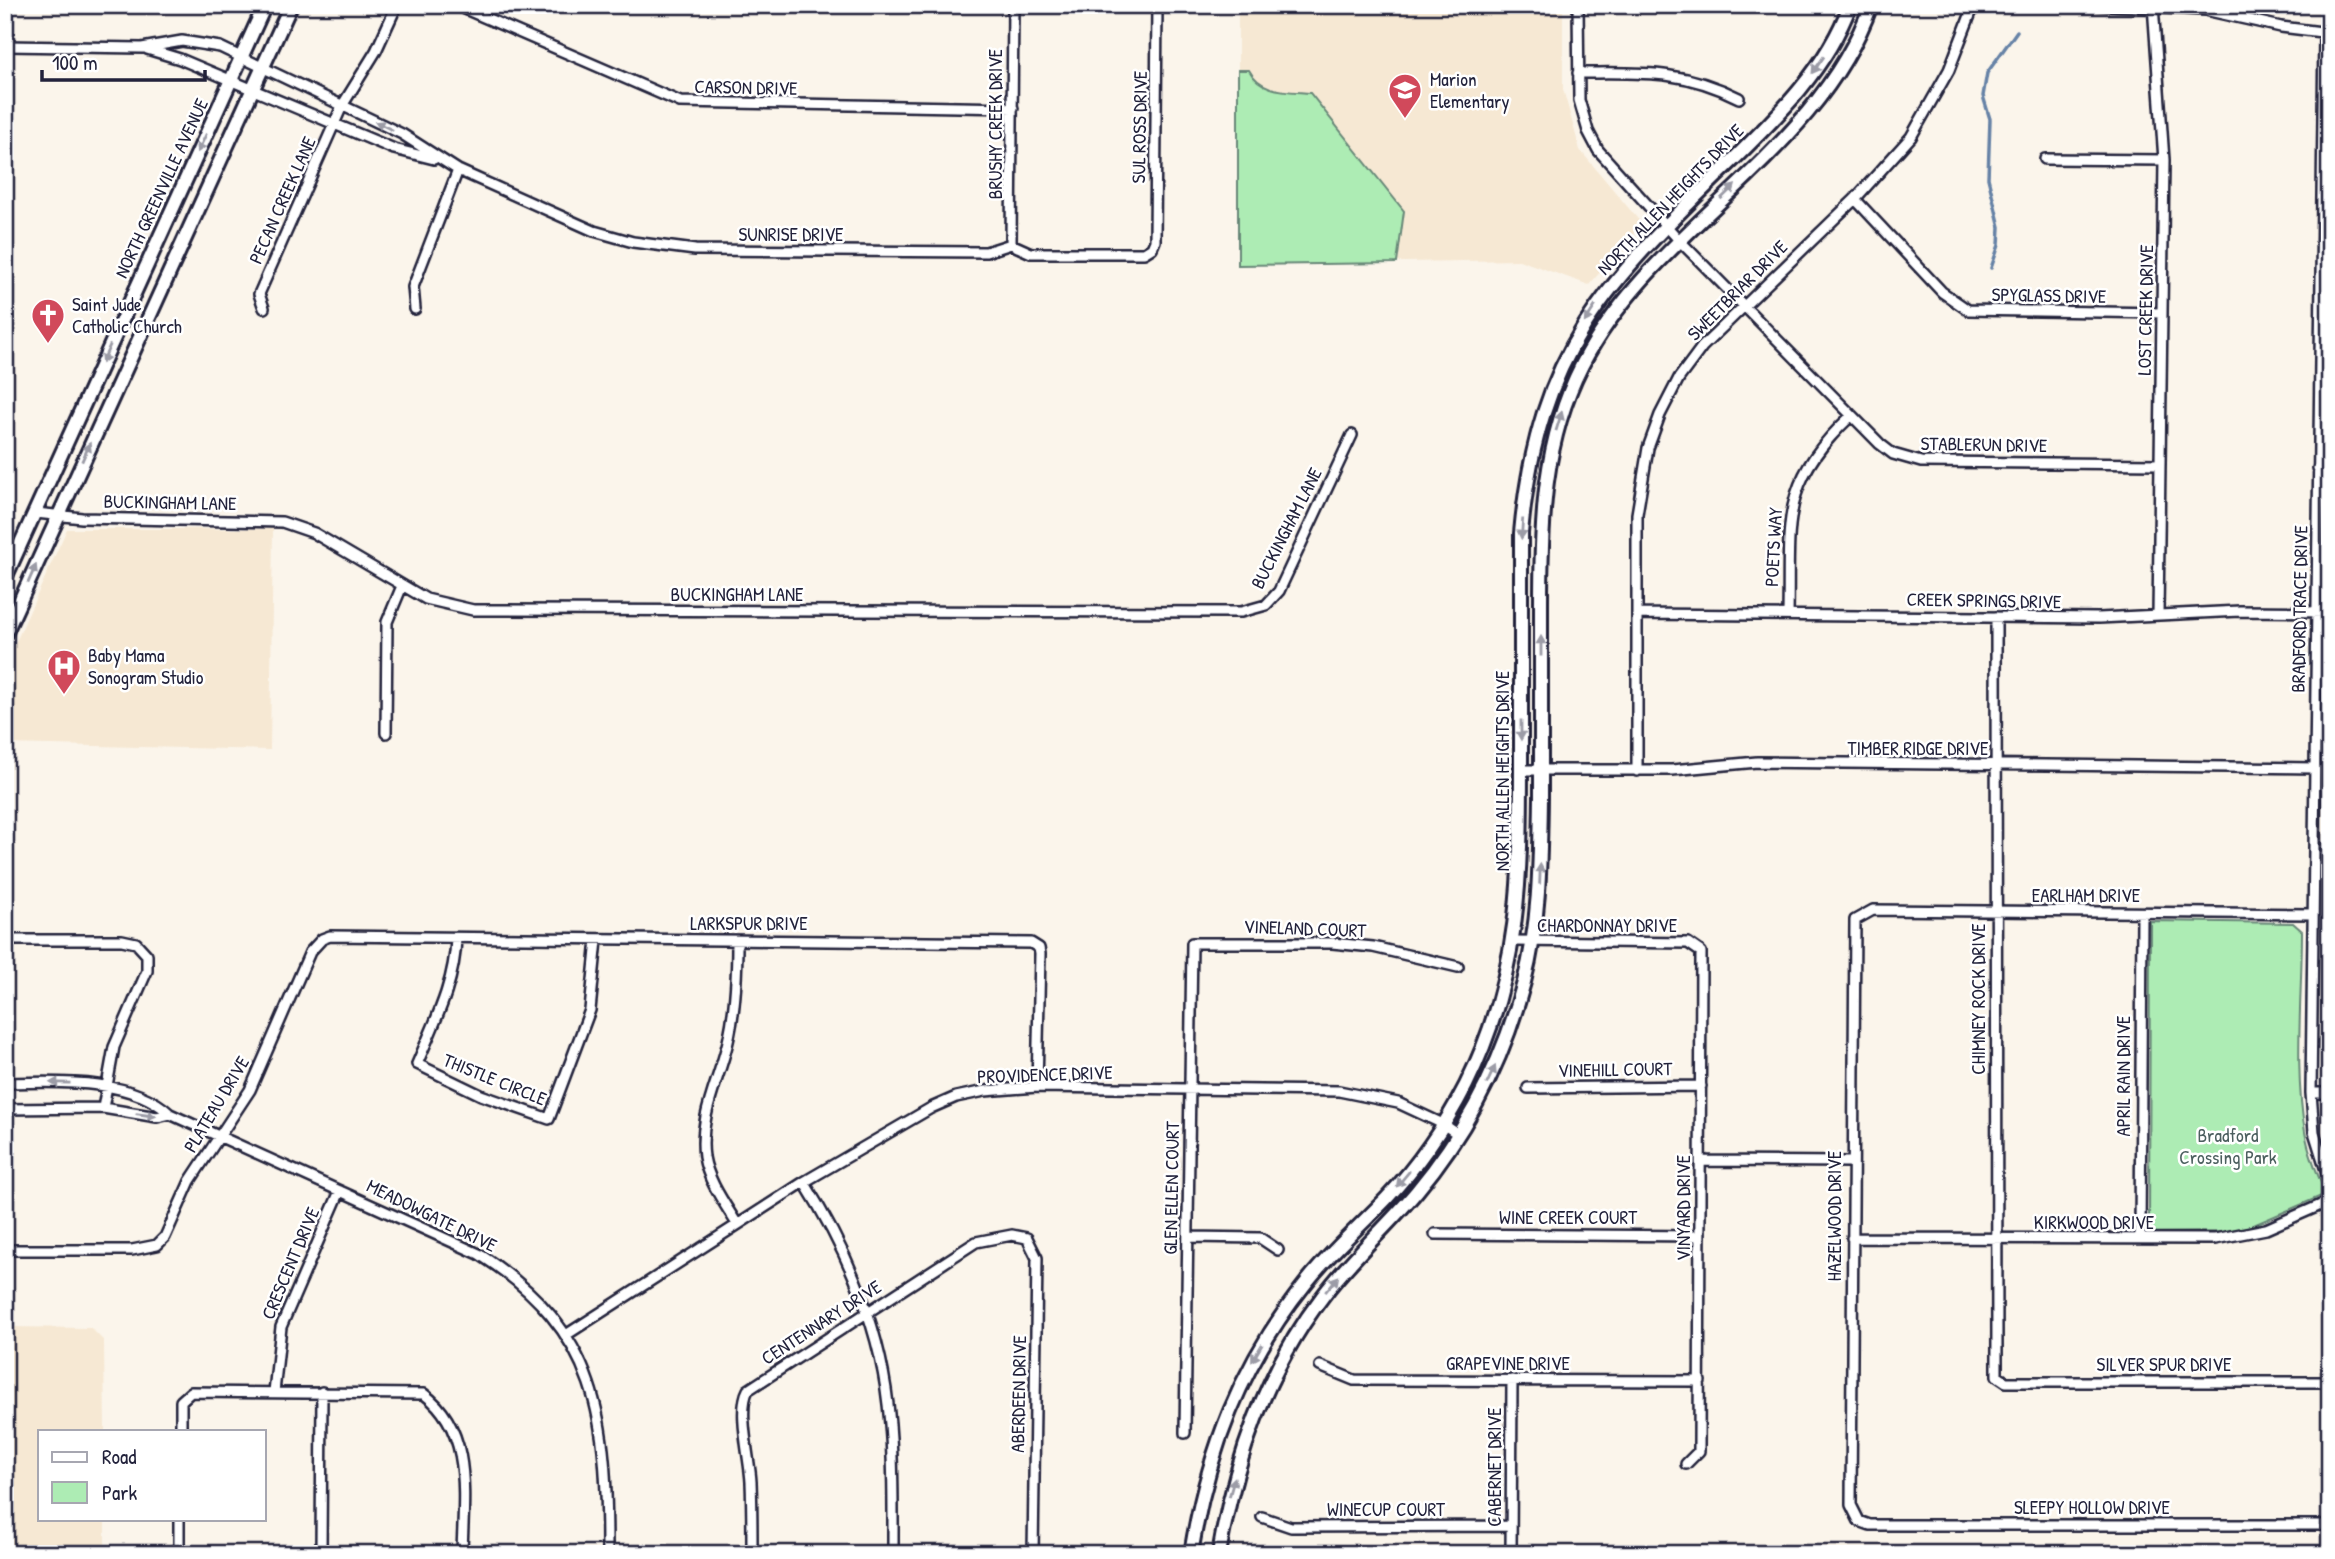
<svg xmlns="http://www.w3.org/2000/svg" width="2335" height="1559" viewBox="0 0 2335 1559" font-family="'Patrick Hand',sans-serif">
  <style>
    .built { fill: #f6e8d3 }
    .green { fill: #adecb4; stroke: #688778; stroke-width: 2 }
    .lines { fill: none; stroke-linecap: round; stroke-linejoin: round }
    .stream { stroke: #6682a6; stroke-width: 3.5 }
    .minor-casing { stroke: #22223b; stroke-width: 14 }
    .secondary-casing { stroke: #22223b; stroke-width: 18 }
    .minor { stroke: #fff; stroke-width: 9 }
    .secondary { stroke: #fff; stroke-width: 12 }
    .oneway { fill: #9c9ca7 }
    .labels { text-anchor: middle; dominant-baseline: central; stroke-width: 5; stroke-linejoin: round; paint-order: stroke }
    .poi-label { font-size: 19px; fill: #22223b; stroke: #fff; text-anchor: start }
    .street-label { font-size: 19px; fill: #22223b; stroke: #fff }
    .park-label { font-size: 19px; fill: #4c5f5f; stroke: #fff }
  </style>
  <rect width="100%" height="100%" fill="#fbf5eb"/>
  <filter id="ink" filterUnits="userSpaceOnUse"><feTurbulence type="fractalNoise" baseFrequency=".0143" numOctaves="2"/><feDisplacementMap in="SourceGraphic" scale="14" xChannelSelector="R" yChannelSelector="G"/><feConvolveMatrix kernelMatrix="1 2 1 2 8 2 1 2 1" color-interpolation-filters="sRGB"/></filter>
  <g filter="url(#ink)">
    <!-- built -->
    <path class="built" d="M1238 5H1563V89L1580 150 1642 224 1589 285 1519 260 1238 265Z
      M67 529H273L270 750 5 744V666Z
      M5 1327 91 1328 104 1341 105 1431H40V1519H105V1554H5Z"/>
    <!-- green -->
    <path class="green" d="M1238 70H1249C1261 93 1288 91 1310 93L1404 211 1397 263 1238 265Z
      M2150 921 2293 923 2302 931C2302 994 2294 1072 2305 1132 2309 1154 2317 1174 2326 1194L2249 1227 2222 1232 2149 1233Z"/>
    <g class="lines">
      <!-- stream -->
      <path class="stream" d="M1991 268 1999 245 2000 227 1988 178 1990 119 1983 96 1987 73 2017 31"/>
      <defs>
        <path id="minor" d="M456 5 680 102 1013 108
          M1578 5 1579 100 1588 131 1598 150 1679 240 1880 444 1893 454 1921 462 2160 464
          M2099 5 2205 10 2281 27 2330 33
          M2153 5 2164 160 2158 615
          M2324 33 2311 1093 2314 1132 2330 1183
          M5 46 142 48 182 41 220 47 402 134 458 170 594 231 633 242 695 250 986 252 1011 244 1031 253H1144L1152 248 1155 241 1157 5
          M147 49 180 59 394 149 434 159
          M1578 73C1640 73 1682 69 1739 98
          M2045 159 2164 160
          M1855 199 1942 292 1968 310 2162 313
          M1011 244 1013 5
          M264 308 259 294 342 106 376 51 397 5
          M415 309 413 287 458 170
          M2318 468H2330
          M36 513 82 518 282 522 314 533 426 599 473 610 1241 612 1266 605 1279 591 1352 435
          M1637 614 2099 618 2240 611 2330 612
          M1788 615C1790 524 1778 484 1851 416
          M1996 617 1997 1376 2006 1382H2330
          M386 733 387 622 402 586
          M1521 770H1672L1757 762 2315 768
          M1637 771V514L1648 448 1660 415 1679 378 1702 347 1855 199 1911 137 1949 70 1974 5
          M2313 914 1873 910 1855 920 1851 1505 1859 1521 1870 1525H2330
          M456 938C455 984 434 1023 417 1064L481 1095 549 1119 590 1010 597 940
          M5 940H122L136 943 147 955V971L114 1047 103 1108
          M737 941C737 973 736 1005 729 1037 721 1077 698 1115 704 1157 708 1181 725 1204 737 1224
          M1514 941 1688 943 1701 952 1699 1451 1686 1464
          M5 1083C55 1082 131 1077 170 1114L479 1254C601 1332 607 1420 607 1554
          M1528 1088 1701 1086
          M2311 1093H2330
          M5 1109 103 1108 157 1117 170 1114
          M1701 1161 1852 1162
          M804 1182C843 1244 875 1316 886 1389 894 1443 893 1499 893 1554
          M1435 1234 1700 1236
          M1188 1237 1260 1238 1278 1250
          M1852 1238 2215 1239 2266 1229 2330 1201
          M2140 1239 2142 913
          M5 1250H132L157 1245 165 1237 190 1181 250 1090 310 952 322 939 330 936 1031 943 1039 948 1040 954 1037 1087
          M566 1335 804 1182 931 1108 956 1097 985 1091 1037 1087 1339 1091 1398 1103 1443 1124 1459 1135
          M1320 1366 1354 1380 1700 1381
          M274 1392 281 1327 340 1191
          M181 1431V1401L191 1392 424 1394C474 1431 463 1499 462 1554
          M1185 1433 1192 943H1332L1373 947 1458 967
          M1262 1517 1291 1527 1511 1526
          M179 1554V1519
          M321 1554 322 1392
          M752 1554C752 1530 752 1506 751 1482 750 1459 737 1410 748 1390L976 1242 1012 1235 1027 1238 1037 1258 1033 1554
          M1511 1554 1512 1380"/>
        <path id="secondary" d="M5 578 265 5
          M5 634 291 5
          M1191 1554C1207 1453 1241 1364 1305 1284 1329 1253 1359 1227 1386 1199 1418 1165 1445 1126 1466 1085 1522 972 1521 873 1521 751 1521 679 1521 606 1521 533 1538 349 1606 283 1732 161 1779 115 1827 68 1850 5
          M1219 1554C1235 1460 1265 1372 1323 1296 1351 1258 1387 1227 1417 1191 1468 1130 1504 1058 1524 982 1540 922 1540 860 1541 798 1541 734 1541 669 1541 605 1541 522 1543 441 1582 365 1654 226 1818 155 1871 5"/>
      </defs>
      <!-- minor casing -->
      <use href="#minor" class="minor-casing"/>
      <!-- secondary casing -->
      <use href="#secondary" class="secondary-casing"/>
      <!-- minor -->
      <use href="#minor" class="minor"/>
      <!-- secondary -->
      <use href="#secondary" class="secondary"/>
    </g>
    <!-- one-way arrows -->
    <defs><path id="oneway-solid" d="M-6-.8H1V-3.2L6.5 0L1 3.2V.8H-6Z" transform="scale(1.75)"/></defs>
    <g class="oneway">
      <use href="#oneway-solid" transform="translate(1818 65) rotate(125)"/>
      <use href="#oneway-solid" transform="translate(384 126) rotate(-155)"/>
      <use href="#oneway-solid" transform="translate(202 143) rotate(115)"/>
      <use href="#oneway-solid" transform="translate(1728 192) rotate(-44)"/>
      <use href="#oneway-solid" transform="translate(1590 314) rotate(123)"/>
      <use href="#oneway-solid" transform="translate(106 354) rotate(114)"/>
      <use href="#oneway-solid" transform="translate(1559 421) rotate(-73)"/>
      <use href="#oneway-solid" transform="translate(86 452) rotate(-66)"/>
      <use href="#oneway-solid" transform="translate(1522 529) rotate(94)"/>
      <use href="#oneway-solid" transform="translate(32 574) rotate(-66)"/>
      <use href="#oneway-solid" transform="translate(1541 646) rotate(-90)"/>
      <use href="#oneway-solid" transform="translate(1521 730) rotate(90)"/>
      <use href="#oneway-solid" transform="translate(1540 874) rotate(-88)"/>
      <use href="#oneway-solid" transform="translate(1491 1075) rotate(-65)"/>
      <use href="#oneway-solid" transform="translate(60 1083) rotate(-179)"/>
      <use href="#oneway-solid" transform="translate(146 1115) rotate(8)"/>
      <use href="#oneway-solid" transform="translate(1403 1179) rotate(130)"/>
      <use href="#oneway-solid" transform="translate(1332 1284) rotate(-50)"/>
      <use href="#oneway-solid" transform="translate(1257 1353) rotate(121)"/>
      <use href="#oneway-solid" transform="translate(1232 1487) rotate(-74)"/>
    </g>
  </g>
  <!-- icons -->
  <defs>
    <symbol id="school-pin" viewBox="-11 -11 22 30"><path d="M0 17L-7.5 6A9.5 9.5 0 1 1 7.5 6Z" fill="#d1495b" stroke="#fff"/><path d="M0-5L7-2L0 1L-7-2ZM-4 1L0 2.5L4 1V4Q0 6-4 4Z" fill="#fff"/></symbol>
    <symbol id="church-pin" viewBox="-11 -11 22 30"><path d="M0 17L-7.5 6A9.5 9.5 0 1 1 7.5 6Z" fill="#d1495b" stroke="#fff"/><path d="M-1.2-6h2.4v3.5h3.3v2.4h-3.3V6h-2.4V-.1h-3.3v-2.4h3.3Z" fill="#fff"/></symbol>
    <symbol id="hospital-pin" viewBox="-11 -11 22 30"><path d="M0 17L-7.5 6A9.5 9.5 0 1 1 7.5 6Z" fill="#d1495b" stroke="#fff"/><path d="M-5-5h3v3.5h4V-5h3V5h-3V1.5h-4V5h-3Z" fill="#fff"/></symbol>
  </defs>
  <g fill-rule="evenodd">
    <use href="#school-pin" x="1386" y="71" width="38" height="52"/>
    <use href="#church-pin" x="29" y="296" width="38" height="52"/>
    <use href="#hospital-pin" x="45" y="647" width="38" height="52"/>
  </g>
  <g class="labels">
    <!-- poi labels -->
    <g class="poi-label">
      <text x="1430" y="79">Marion<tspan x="1430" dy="22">Elementary</tspan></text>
      <text x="72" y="304">Saint Jude<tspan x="72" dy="22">Catholic Church</tspan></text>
      <text x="88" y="655">Baby Mama<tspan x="88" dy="22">Sonogram Studio</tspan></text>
    </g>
    <!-- street labels -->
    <g class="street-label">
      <text transform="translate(746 87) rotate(1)">CARSON DRIVE</text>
      <text transform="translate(995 124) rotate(-90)">BRUSHY CREEK DRIVE</text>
      <text transform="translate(1139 127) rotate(-89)">SUL ROSS DRIVE</text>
      <text transform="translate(161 188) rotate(-65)">NORTH GREENVILLE AVENUE</text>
      <text transform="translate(1670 199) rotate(-46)">NORTH ALLEN HEIGHTS DRIVE</text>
      <text transform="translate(282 200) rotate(-66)">PECAN CREEK LANE</text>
      <text x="791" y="234">SUNRISE DRIVE</text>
      <text transform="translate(1737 290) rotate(-45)">SWEETBRIAR DRIVE</text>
      <text transform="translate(2049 295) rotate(1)">SPYGLASS DRIVE</text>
      <text transform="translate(2145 310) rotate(-89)">LOST CREEK DRIVE</text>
      <text transform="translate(1984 444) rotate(1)">STABLERUN DRIVE</text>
      <text transform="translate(170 502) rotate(1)">BUCKINGHAM LANE</text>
      <text transform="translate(1286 528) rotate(-63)">BUCKINGHAM LANE</text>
      <text transform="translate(1773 547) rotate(-87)">POETS WAY</text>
      <text x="737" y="594">BUCKINGHAM LANE</text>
      <text transform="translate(1984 600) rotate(1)">CREEK SPRINGS DRIVE</text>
      <text transform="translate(2299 609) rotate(-89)">BRADFORD TRACE DRIVE</text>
      <text x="1918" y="748">TIMBER RIDGE DRIVE</text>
      <text transform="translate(1502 771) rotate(-90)">NORTH ALLEN HEIGHTS DRIVE</text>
      <text x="2086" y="895">EARLHAM DRIVE</text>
      <text x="749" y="923">LARKSPUR DRIVE</text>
      <text x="1607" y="925">CHARDONNAY DRIVE</text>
      <text transform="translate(1305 928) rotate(2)">VINELAND COURT</text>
      <text transform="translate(1978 999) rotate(-90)">CHIMNEY ROCK DRIVE</text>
      <text transform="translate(1615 1069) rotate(-1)">VINEHILL COURT</text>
      <text transform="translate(1045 1074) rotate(-2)">PROVIDENCE DRIVE</text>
      <text transform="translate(2123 1076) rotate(-90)">APRIL RAIN DRIVE</text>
      <text transform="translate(495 1079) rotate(22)">THISTLE CIRCLE</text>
      <text transform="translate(216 1104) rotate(-59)">PLATEAU DRIVE</text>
      <text transform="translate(1171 1188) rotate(-89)">GLEN ELLEN COURT</text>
      <text transform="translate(1683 1208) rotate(-90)">VINYARD DRIVE</text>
      <text transform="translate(432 1215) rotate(26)">MEADOWGATE DRIVE</text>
      <text transform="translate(1834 1216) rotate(-90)">HAZELWOOD DRIVE</text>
      <text x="1568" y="1217">WINE CREEK COURT</text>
      <text x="2094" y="1222">KIRKWOOD DRIVE</text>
      <text transform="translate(290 1263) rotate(-67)">CRESCENT DRIVE</text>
      <text transform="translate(821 1322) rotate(-33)">CENTENNARY DRIVE</text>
      <text x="1508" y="1363">GRAPEVINE DRIVE</text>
      <text x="2164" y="1364">SILVER SPUR DRIVE</text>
      <text transform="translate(1018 1394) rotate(-89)">ABERDEEN DRIVE</text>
      <text transform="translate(1494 1467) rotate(-90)">CABERNET DRIVE</text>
      <text x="2092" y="1507">SLEEPY HOLLOW DRIVE</text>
      <text x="1386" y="1509">WINECUP COURT</text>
    </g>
    <!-- park labels -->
    <g class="park-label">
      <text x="2228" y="1135">Bradford<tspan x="2228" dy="22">Crossing Park</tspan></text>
    </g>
  </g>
  <!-- margin -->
  <rect width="2335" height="1559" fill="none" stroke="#fff" stroke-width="28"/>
  <rect x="14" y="14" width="2307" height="1531" fill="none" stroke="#22223b" stroke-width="2.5" filter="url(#ink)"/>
  <!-- legend -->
  <rect x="38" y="1430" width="228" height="91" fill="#ffffff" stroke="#a7a7b1" stroke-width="2"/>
  <rect x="52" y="1452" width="35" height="10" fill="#ffffff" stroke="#a7a7b1" stroke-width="2"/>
  <text x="102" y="1464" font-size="21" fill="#22223b">Road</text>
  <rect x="52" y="1482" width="35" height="21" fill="#adecb4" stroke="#a7a7b1" stroke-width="2"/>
  <text x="102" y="1500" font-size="21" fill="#22223b">Park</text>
  <!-- scale -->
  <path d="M42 70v10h163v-10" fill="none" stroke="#22223b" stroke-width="3.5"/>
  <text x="52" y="70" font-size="21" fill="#22223b" stroke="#ffffff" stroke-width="5" paint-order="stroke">100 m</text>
</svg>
